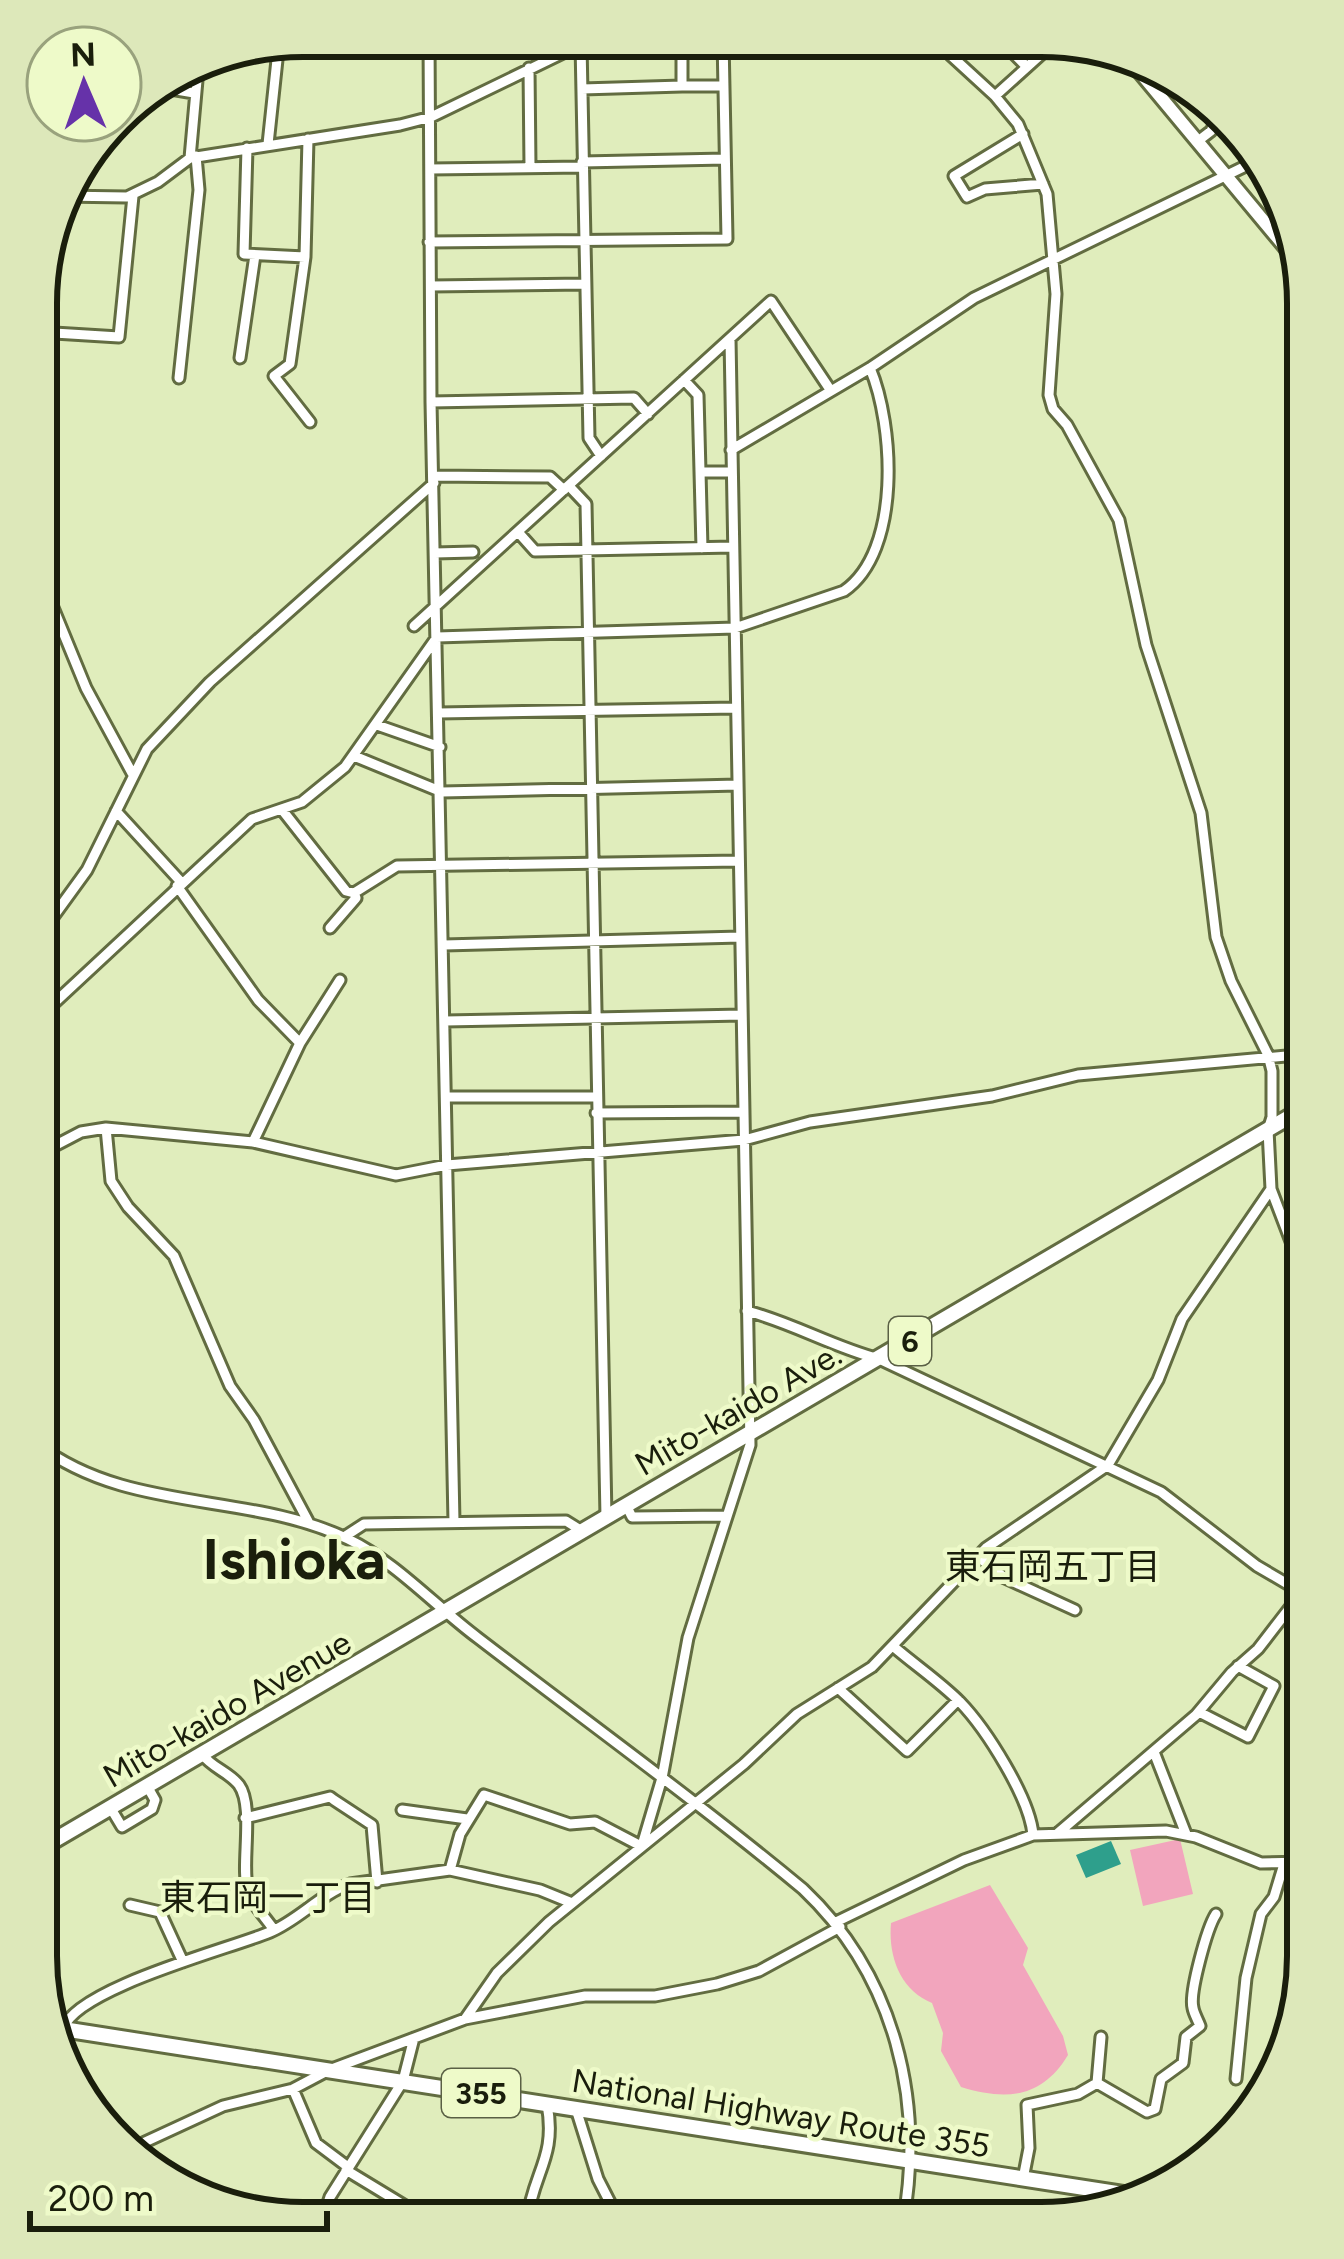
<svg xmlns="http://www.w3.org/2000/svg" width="1344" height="2259" viewBox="0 0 1344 2259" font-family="Figtree,'Noto Sans JP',sans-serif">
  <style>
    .green { fill: #f2a5bd }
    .water { fill: #2e9f8c }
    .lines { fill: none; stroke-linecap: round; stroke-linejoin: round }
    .minor-casing { stroke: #626c41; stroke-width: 15 }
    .major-casing { stroke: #626c41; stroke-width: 18 }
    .highway-casing { stroke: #626c41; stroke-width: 20 }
    .minor { stroke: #fff; stroke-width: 9 }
    .major { stroke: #fff; stroke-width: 12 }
    .highway { stroke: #fff; stroke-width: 14 }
    .labels { text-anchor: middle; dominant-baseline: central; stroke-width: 9; stroke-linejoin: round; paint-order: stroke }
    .shield { fill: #eefac9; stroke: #5a6045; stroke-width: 3 }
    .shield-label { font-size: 30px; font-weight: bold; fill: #1a1e0c }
    .street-label { font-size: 33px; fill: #1a1e0c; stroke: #eefac9 }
    .neighbourhood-label { font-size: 36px; fill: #1a1e0c; stroke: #eefac9 }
    .town-label { font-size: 57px; font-weight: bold; fill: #1a1e0c; stroke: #eefac9 }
    .rim { fill: none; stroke: #1a1e0c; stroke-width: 6 }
  </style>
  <rect width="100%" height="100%" fill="#e0edbc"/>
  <!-- green -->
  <path class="green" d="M1180 1839 1193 1894 1143 1906 1130 1850Z
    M990 1885 1028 1948 1023 1965 1063 2036 1068 2055C1042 2098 1007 2101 961 2087L941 2051 943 2033 932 2003C900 1990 888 1956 891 1923Z"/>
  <!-- water -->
  <path class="water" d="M1111 1841 1121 1864 1086 1878 1076 1855Z"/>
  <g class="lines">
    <defs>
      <path id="minor" d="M429 37 431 402 454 1522
        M934 40 995 96 1018 124 1047 194 1056 294 1049 395 1053 409 1067 425 1119 520 1146 645 1201 813 1216 937 1231 981 1268 1055 1272 1071V1117L1268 1130 1271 1189 1308 1286
        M1000 40 1025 65
        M581 44 589 438 601 456
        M953 57 985 40
        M529 68 530 167
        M153 86 194 93
        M682 86H724
        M582 89 682 86V38
        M995 96 1056 41
        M1023 134 954 176 967 197 985 189 1043 184
        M1198 141 1211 131 1222 109
        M268 144 279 41
        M247 148 244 254 305 257 308 139
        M190 158 199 58
        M582 162 725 159
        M430 169 582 167
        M60 196 127 197 158 182 190 158 400 125 431 117 594 38
        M429 242 727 239 723 39
        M305 257 290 364 274 376 310 422
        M431 286 584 284
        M38 332 119 337 133 196
        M240 358 255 255
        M179 378 199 190 196 156
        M684 380 698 395 702 548
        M431 402 634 398 648 414
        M731 450 870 368 974 298 1258 160
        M700 472H732
        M433 476 550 477 564 490
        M569 486 586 504 606 1517
        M518 532 535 551 733 547
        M435 553 473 552
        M38 571 86 688 132 773
        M414 626 771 301 831 391
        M439 713 736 708
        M377 725 440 747
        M354 756 442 792 738 785
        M116 811 181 882
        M283 811 346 891 354 893 397 866 739 861
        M177 886 258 1000 300 1043
        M330 928 356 898 354 893
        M37 939 87 870 147 749 210 682 434 483
        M444 945 740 937
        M37 1019 252 819 302 802 345 767 437 637 735 628 844 591C902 551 894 425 870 368
        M445 1021 742 1015
        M446 1097H596
        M596 1113 744 1112
        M106 1128 111 1181 128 1207 174 1256 230 1386 254 1420 308 1521
        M253 1142 300 1043 340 980
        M37 1155 81 1132 106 1128 253 1142 396 1175 447 1165 744 1140 810 1122 992 1096 1078 1075 1308 1054
        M747 1311C793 1323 833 1347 879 1359L1161 1492 1257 1566 1308 1596
        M37 1444C128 1514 248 1491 348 1539 396 1562 435 1606 478 1638 586 1721 698 1802 803 1889 895 1976 925 2100 903 2223
        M626 1505 632 1517 726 1516
        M344 1537 364 1524 566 1521 582 1531
        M977 1556 1005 1578 1075 1610
        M894 1647C915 1665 940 1682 960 1702 986 1729 1030 1798 1033 1835
        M36 1683H37
        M838 1688 907 1751 958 1700
        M1199 1712 1248 1737 1274 1686 1238 1666
        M1154 1752 1186 1834
        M202 1754C212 1768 229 1772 239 1785 255 1807 240 1868 248 1890 252 1904 266 1918 274 1930
        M110 1807 122 1827 152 1809 155 1800 147 1786
        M402 1810 467 1819
        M245 1818 330 1797 334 1800 372 1825 377 1882
        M1058 1833 1196 1715 1232 1672 1258 1649 1302 1592
        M643 1842 662 1778 688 1638 750 1445 730 339
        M450 1870 460 1834 484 1795 570 1824 595 1822 639 1845
        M130 1905 160 1912 183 1962
        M836 1922 964 1860 1033 1835 1166 1831 1196 1837 1261 1863 1307 1862
        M465 2019 497 1973 549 1922 744 1764 797 1714 872 1667 986 1548 1108 1465 1158 1380 1182 1319 1271 1189
        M63 2029C76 1988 229 1949 270 1932 299 1920 320 1894 350 1884L450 1870 540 1890 572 1903
        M1236 2079 1246 1978 1261 1914 1274 1897 1284 1864
        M1097 2083 1147 2112 1155 2109 1161 2079 1183 2063 1186 2037 1200 2026C1198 2020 1194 2014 1193 2008 1189 1993 1207 1928 1216 1914
        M1097 2083 1101 2037
        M293 2089 316 2143 348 2167
        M576 2109 598 2179 620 2222
        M131 2155 145 2142 223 2106 293 2089 329 2070 465 2019 585 1996H655L717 1984 759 1971 840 1927
        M346 2170 430 2221
        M1023 2179 1029 2148 1027 2105 1078 2094 1097 2083
        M322 2221 330 2197 403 2081 414 2038
        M527 2221C533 2172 557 2158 547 2104"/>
      <path id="major" d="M1129 59 1301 266"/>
      <path id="highway" d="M36 1851 1308 1106
        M50 2027 1149 2198"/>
    </defs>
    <!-- minor casing -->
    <use href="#minor" class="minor-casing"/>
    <!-- major casing -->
    <use href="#major" class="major-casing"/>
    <!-- highway casing -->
    <use href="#highway" class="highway-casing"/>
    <!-- minor -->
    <use href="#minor" class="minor"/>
    <!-- major -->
    <use href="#major" class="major"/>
    <!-- highway -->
    <use href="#highway" class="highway"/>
  </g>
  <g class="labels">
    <!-- shield labels -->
    <g class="shield">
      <rect x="889" y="1317" width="42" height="48" rx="9"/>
      <rect x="442" y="2069" width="78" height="48" rx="9"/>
    </g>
    <g class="shield-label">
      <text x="910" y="1341">6</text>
      <text x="481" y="2093">355</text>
    </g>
    <!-- street labels -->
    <g class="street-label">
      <text transform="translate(738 1409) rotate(-30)">Mito-kaido Ave.</text>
      <text transform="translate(227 1709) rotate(-30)">Mito-kaido Avenue</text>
      <text transform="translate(781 2113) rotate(9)">National Highway Route 355</text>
    </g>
    <!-- neighbourhood labels -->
    <g class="neighbourhood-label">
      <text x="1053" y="1566">東石岡五丁目</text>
      <text x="268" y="1897">東石岡一丁目</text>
    </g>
    <!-- town labels -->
    <g class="town-label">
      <text x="294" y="1559">Ishioka</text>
    </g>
  </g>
  <!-- crop -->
  <path d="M0 0H1344V2259H0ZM303 57H1041A246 246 0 0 1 1287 303V1956A246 246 0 0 1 1041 2202H303A246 246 0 0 1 57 1956V303A246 246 0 0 1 303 57Z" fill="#dde8ba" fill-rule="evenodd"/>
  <path class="rim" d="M303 57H1041A246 246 0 0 1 1287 303V1956A246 246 0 0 1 1041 2202H303A246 246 0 0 1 57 1956V303A246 246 0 0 1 303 57Z"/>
  <!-- north arrow -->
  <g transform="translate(84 84) rotate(358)"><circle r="57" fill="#eefac9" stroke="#99a27d" stroke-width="3"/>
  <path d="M0-9L21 45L0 30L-21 45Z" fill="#6632a9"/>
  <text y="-18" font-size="33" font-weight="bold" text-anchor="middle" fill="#1a1e0c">N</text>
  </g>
  <!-- scale -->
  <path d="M30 2211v18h297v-18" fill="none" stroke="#1a1e0c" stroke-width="6"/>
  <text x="48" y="2211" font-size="36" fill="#1a1e0c" stroke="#eefac9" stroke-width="9" paint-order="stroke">200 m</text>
</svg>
